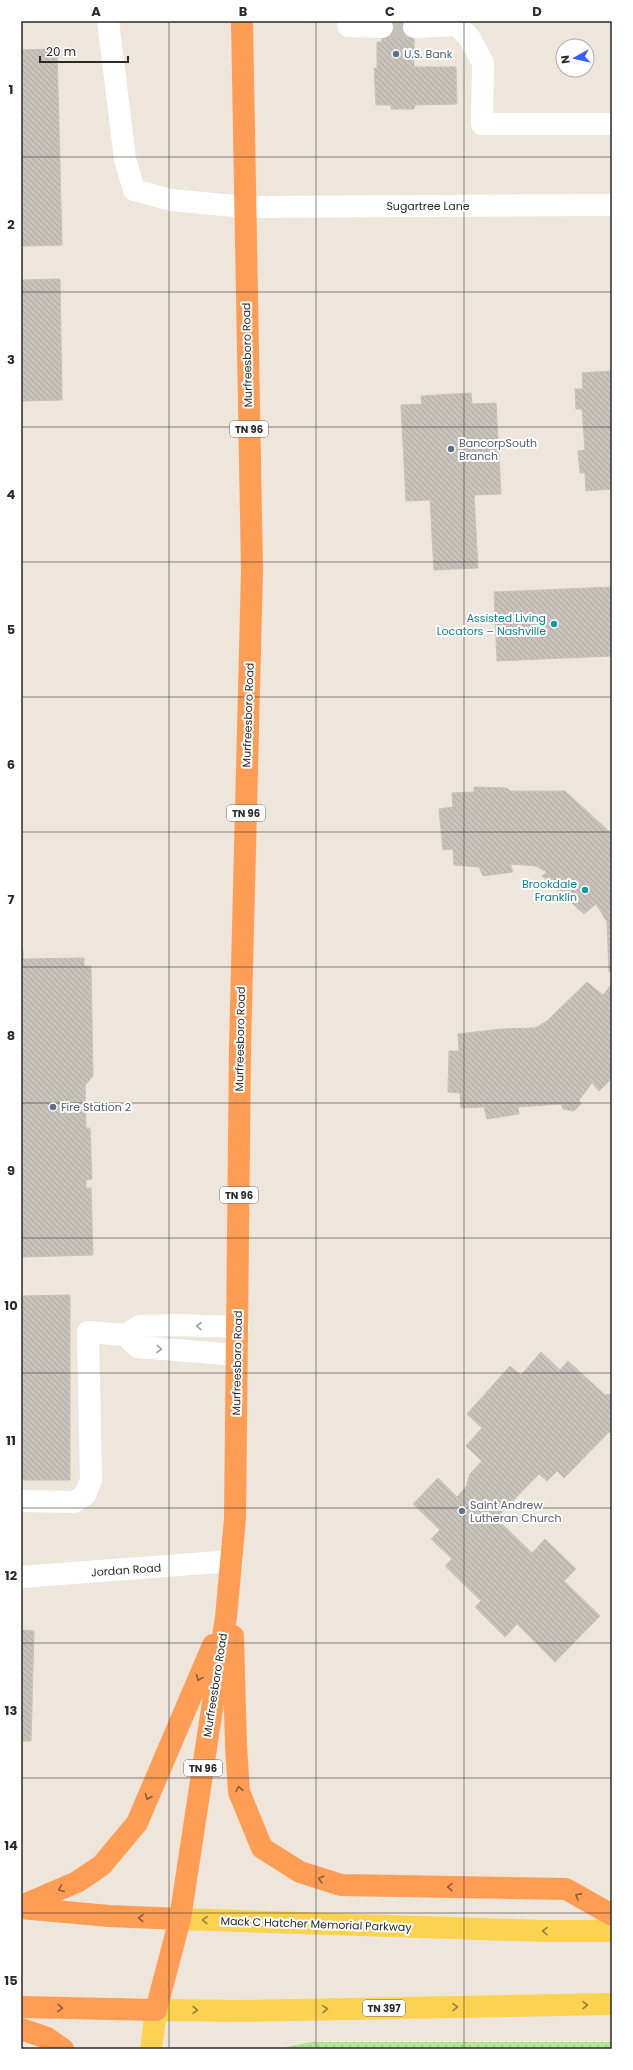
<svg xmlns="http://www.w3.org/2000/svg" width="633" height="2070" viewBox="0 0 633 2070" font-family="Poppins,sans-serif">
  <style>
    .grass { fill: url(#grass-dots) }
    .building { fill: url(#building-back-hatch); stroke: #c9c2b4 }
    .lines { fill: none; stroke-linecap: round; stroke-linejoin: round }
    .minor-tunnel { stroke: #c7c0b8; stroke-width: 22; stroke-dasharray: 22 11; stroke-linecap: butt }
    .minor { stroke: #fff; stroke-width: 22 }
    .major { stroke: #fcd351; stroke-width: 22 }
    .highway { stroke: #ff9d55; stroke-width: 22 }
    .oneway { stroke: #9f9f9f }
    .oneway2 { stroke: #8a5e3d }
    .oneway3 { stroke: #937e3e }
    .grid { fill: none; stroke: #2a2a2a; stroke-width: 1; stroke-opacity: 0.55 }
    .service-dot { fill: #5c6f8a; stroke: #fff; stroke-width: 1.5 }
    .culture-dot { fill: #0f9aa8; stroke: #fff; stroke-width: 1.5 }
    .worship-dot { fill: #6b7280; stroke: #fff; stroke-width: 1.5 }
    .labels { text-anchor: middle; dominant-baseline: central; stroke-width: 4; stroke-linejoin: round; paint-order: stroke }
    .shield { fill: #fff; stroke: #6a6a6a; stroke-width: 1 }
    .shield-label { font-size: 10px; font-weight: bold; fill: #2a2a2a }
    .service-label { font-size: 11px; fill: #4e5e75; stroke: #fff; text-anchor: start }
    .street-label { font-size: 11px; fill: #2a2a2a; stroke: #fff }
    .culture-label { font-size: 11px; fill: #0d838f; stroke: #fff; text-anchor: end }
    .worship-label { font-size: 11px; fill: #5b616d; stroke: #fff; text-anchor: start }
    .neatline { fill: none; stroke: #2a2a2a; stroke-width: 1.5 }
    .grid-label { font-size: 13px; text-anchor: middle; font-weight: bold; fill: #2a2a2a }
  </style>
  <defs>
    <pattern id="grass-dots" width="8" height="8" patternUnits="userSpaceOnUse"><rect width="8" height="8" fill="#b1e993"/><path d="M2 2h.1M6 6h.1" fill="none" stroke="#98c87f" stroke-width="1.8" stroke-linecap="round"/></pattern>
    <pattern id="building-back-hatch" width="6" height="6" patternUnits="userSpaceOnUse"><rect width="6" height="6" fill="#c9c2bb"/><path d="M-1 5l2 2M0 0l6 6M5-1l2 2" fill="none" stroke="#ada7a1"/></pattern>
  </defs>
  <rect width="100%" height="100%" fill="#eee5db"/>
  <!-- grass -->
  <path class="grass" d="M311 2042H612V2049H277Z"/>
  <!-- building -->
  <path class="building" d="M382 21H414V67H456L457 104 415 105 414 109H391V105H376L374 68 377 69V42H382Z
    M57 49 62 245 21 246V50Z
    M60 279 62 400 21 401V280Z
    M612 371V489L586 491 585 473H580L578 451 585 450 582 409H576L575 389H583L582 373Z
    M471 393 472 404 496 403 501 494 474 495 478 568 434 570 430 500 406 501 401 405 422 404 421 396Z
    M612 587V656L497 661 494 592Z
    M474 787 507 788 510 791H565L612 834V972H609L607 922 596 904 584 914 542 876 547 872 536 866 510 864 513 872 483 876 479 867 454 865 453 849 443 850 439 809 453 807 452 793 474 792Z
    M21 949H23V959L84 958V966H91L93 1076 85 1085 86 1128H90L92 1179 86 1180V1188H91L93 1255 21 1257Z
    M587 982 603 995 612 984V1078L599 1091 592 1083 579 1100 581 1104 574 1111 563 1109 561 1104 518 1107 519 1114 487 1119 484 1107 461 1108 460 1093 448 1092 449 1051H459L458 1034 502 1029 535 1028 547 1021Z
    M70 1295V1480H21V1296Z
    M541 1352 560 1370 568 1361 605 1395 612 1394V1432H609L564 1478 557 1471 547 1481 539 1474 496 1518 532 1553 545 1539 576 1569 564 1581 600 1616 555 1662 517 1624 505 1637 475 1607 481 1601 445 1566 452 1559 431 1539 440 1530 413 1504 438 1478 457 1497 466 1487 470 1474 482 1461 466 1446 482 1428 467 1414 510 1366 521 1375Z
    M21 1630 34 1631 31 1741H21Z"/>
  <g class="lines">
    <!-- minor-tunnel -->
    <path class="minor-tunnel" d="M382 27H414"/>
    <!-- minor -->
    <path class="minor" d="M108 21 125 159 134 190 171 200 244 207 612 205
      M348 26 382 27
      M414 27 457 25 469 37 483 63 482 124H612
      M125 1335 138 1347 237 1355
      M21 1501 74 1502 85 1495 91 1480 88 1332 125 1335 140 1326 177 1325 238 1327
      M21 1577 232 1561"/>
    <!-- major -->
    <path class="major" d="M180 1919 543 1931H612
      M151 2049 156 2010 242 2011 612 2004"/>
    <!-- highway -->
    <path class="highway" d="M233 1636 236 1746 239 1792 262 1848 300 1872 341 1885 566 1889 612 1915
      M21 1906 77 1882 89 1874 102 1865 137 1823 213 1645
      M21 1908 109 1916 180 1919
      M21 2007 156 2010 180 1919 226 1617 235 1519 240 1048 252 570 242 21
      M21 2029 47 2038 63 2049"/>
  </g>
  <!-- one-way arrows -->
  <defs><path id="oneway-chevron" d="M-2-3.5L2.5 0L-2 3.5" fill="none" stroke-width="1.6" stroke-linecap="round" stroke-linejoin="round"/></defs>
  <g class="oneway">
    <use href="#oneway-chevron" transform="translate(199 1326) rotate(-178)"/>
    <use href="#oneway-chevron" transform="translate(159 1349) rotate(5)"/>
  </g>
  <g class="oneway2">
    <use href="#oneway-chevron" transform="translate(199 1678) rotate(113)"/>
    <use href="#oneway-chevron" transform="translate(239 1789) rotate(-100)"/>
    <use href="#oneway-chevron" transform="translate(148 1797) rotate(113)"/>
    <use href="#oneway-chevron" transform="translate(321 1879) rotate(-163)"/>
    <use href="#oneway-chevron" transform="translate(450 1887) rotate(-179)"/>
    <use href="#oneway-chevron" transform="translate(61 1889) rotate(157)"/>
    <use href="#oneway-chevron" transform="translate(578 1896) rotate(-151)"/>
    <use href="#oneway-chevron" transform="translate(141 1918) rotate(-177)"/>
    <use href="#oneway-chevron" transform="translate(60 2008) rotate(2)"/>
  </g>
  <g class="oneway3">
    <use href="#oneway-chevron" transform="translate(205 1920) rotate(-178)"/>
    <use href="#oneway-chevron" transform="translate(545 1931) rotate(-179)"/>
    <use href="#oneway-chevron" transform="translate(585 2005) rotate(-1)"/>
    <use href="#oneway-chevron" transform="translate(455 2007) rotate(-1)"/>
    <use href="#oneway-chevron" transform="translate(325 2009) rotate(-1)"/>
    <use href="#oneway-chevron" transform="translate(195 2010) rotate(1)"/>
  </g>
  <!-- grid -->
  <path class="grid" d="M169 21V2049M316 21V2049M464 21V2049M21 157H612M21 292H612M21 427H612M21 562H612M21 697H612M21 832H612M21 967H612M21 1103H612M21 1238H612M21 1373H612M21 1508H612M21 1643H612M21 1778H612M21 1913H612"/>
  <!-- markers -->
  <g class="service-dot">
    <circle cx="396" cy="54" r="4"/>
    <circle cx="451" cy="449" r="4"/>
    <circle cx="53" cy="1107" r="4"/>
  </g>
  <g class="culture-dot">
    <circle cx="554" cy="624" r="4"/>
    <circle cx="585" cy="890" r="4"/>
  </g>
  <circle class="worship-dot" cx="462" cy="1511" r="4"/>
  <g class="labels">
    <!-- shield labels -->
    <g class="shield">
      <rect x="230" y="421" width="38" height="16" rx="3"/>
      <rect x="227" y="805" width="38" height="16" rx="3"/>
      <rect x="220" y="1187" width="38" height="16" rx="3"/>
      <rect x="184" y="1760" width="38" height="16" rx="3"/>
      <rect x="363" y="2000" width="42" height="16" rx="3"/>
    </g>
    <g class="shield-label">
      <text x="249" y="429">TN 96</text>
      <text x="246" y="813">TN 96</text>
      <text x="239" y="1195">TN 96</text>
      <text x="203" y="1768">TN 96</text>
      <text x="384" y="2008">TN 397</text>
    </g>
    <!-- service labels -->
    <g class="service-label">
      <text x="404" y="54">U.S. Bank</text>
      <text x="459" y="443">BancorpSouth<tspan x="459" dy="13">Branch</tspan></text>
      <text x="61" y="1107">Fire Station 2</text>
    </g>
    <!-- street labels -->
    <g class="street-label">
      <text x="428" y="206">Sugartree Lane</text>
      <text transform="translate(247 355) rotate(-91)">Murfreesboro Road</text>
      <text transform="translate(248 715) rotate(-88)">Murfreesboro Road</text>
      <text transform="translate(240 1039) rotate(-89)">Murfreesboro Road</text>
      <text transform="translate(237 1363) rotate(-89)">Murfreesboro Road</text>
      <text transform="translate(126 1570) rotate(-4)">Jordan Road</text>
      <text transform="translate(215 1685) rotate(-81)">Murfreesboro Road</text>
      <text transform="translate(316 1924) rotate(2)">Mack C Hatcher Memorial Parkway</text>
    </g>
    <!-- culture labels -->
    <g class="culture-label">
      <text x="546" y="618">Assisted Living<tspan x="546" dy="13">Locators – Nashville</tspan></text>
      <text x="577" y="884">Brookdale<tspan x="577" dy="13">Franklin</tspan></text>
    </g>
    <!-- worship labels -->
    <g class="worship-label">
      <text x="470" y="1505">Saint Andrew<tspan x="470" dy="13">Lutheran Church</tspan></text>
    </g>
  </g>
  <!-- border -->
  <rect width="633" height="2070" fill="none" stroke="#ffffff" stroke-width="44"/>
  <!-- north arrow -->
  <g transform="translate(575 58) rotate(262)"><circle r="19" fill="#ffffff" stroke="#aaaaaa"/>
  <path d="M0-3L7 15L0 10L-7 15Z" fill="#375dff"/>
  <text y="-6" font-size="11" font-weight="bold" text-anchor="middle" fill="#2a2a2a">N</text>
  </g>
  <!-- scale -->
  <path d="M40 56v6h88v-6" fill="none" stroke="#2a2a2a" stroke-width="2"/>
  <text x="46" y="56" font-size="12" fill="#2a2a2a" stroke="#ffffff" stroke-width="3" paint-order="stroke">20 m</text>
  <rect x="22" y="22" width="589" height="2026" class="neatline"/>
  <g class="grid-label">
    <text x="96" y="16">A</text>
    <text x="243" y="16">B</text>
    <text x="390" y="16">C</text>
    <text x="537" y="16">D</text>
    <text x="11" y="94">1</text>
    <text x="11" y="229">2</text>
    <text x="11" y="364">3</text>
    <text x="11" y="499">4</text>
    <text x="11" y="634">5</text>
    <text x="11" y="769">6</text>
    <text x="11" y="904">7</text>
    <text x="11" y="1040">8</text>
    <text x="11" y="1175">9</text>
    <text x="11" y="1310">10</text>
    <text x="11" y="1445">11</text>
    <text x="11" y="1580">12</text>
    <text x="11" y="1715">13</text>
    <text x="11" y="1850">14</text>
    <text x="11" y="1985">15</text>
  </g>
</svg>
